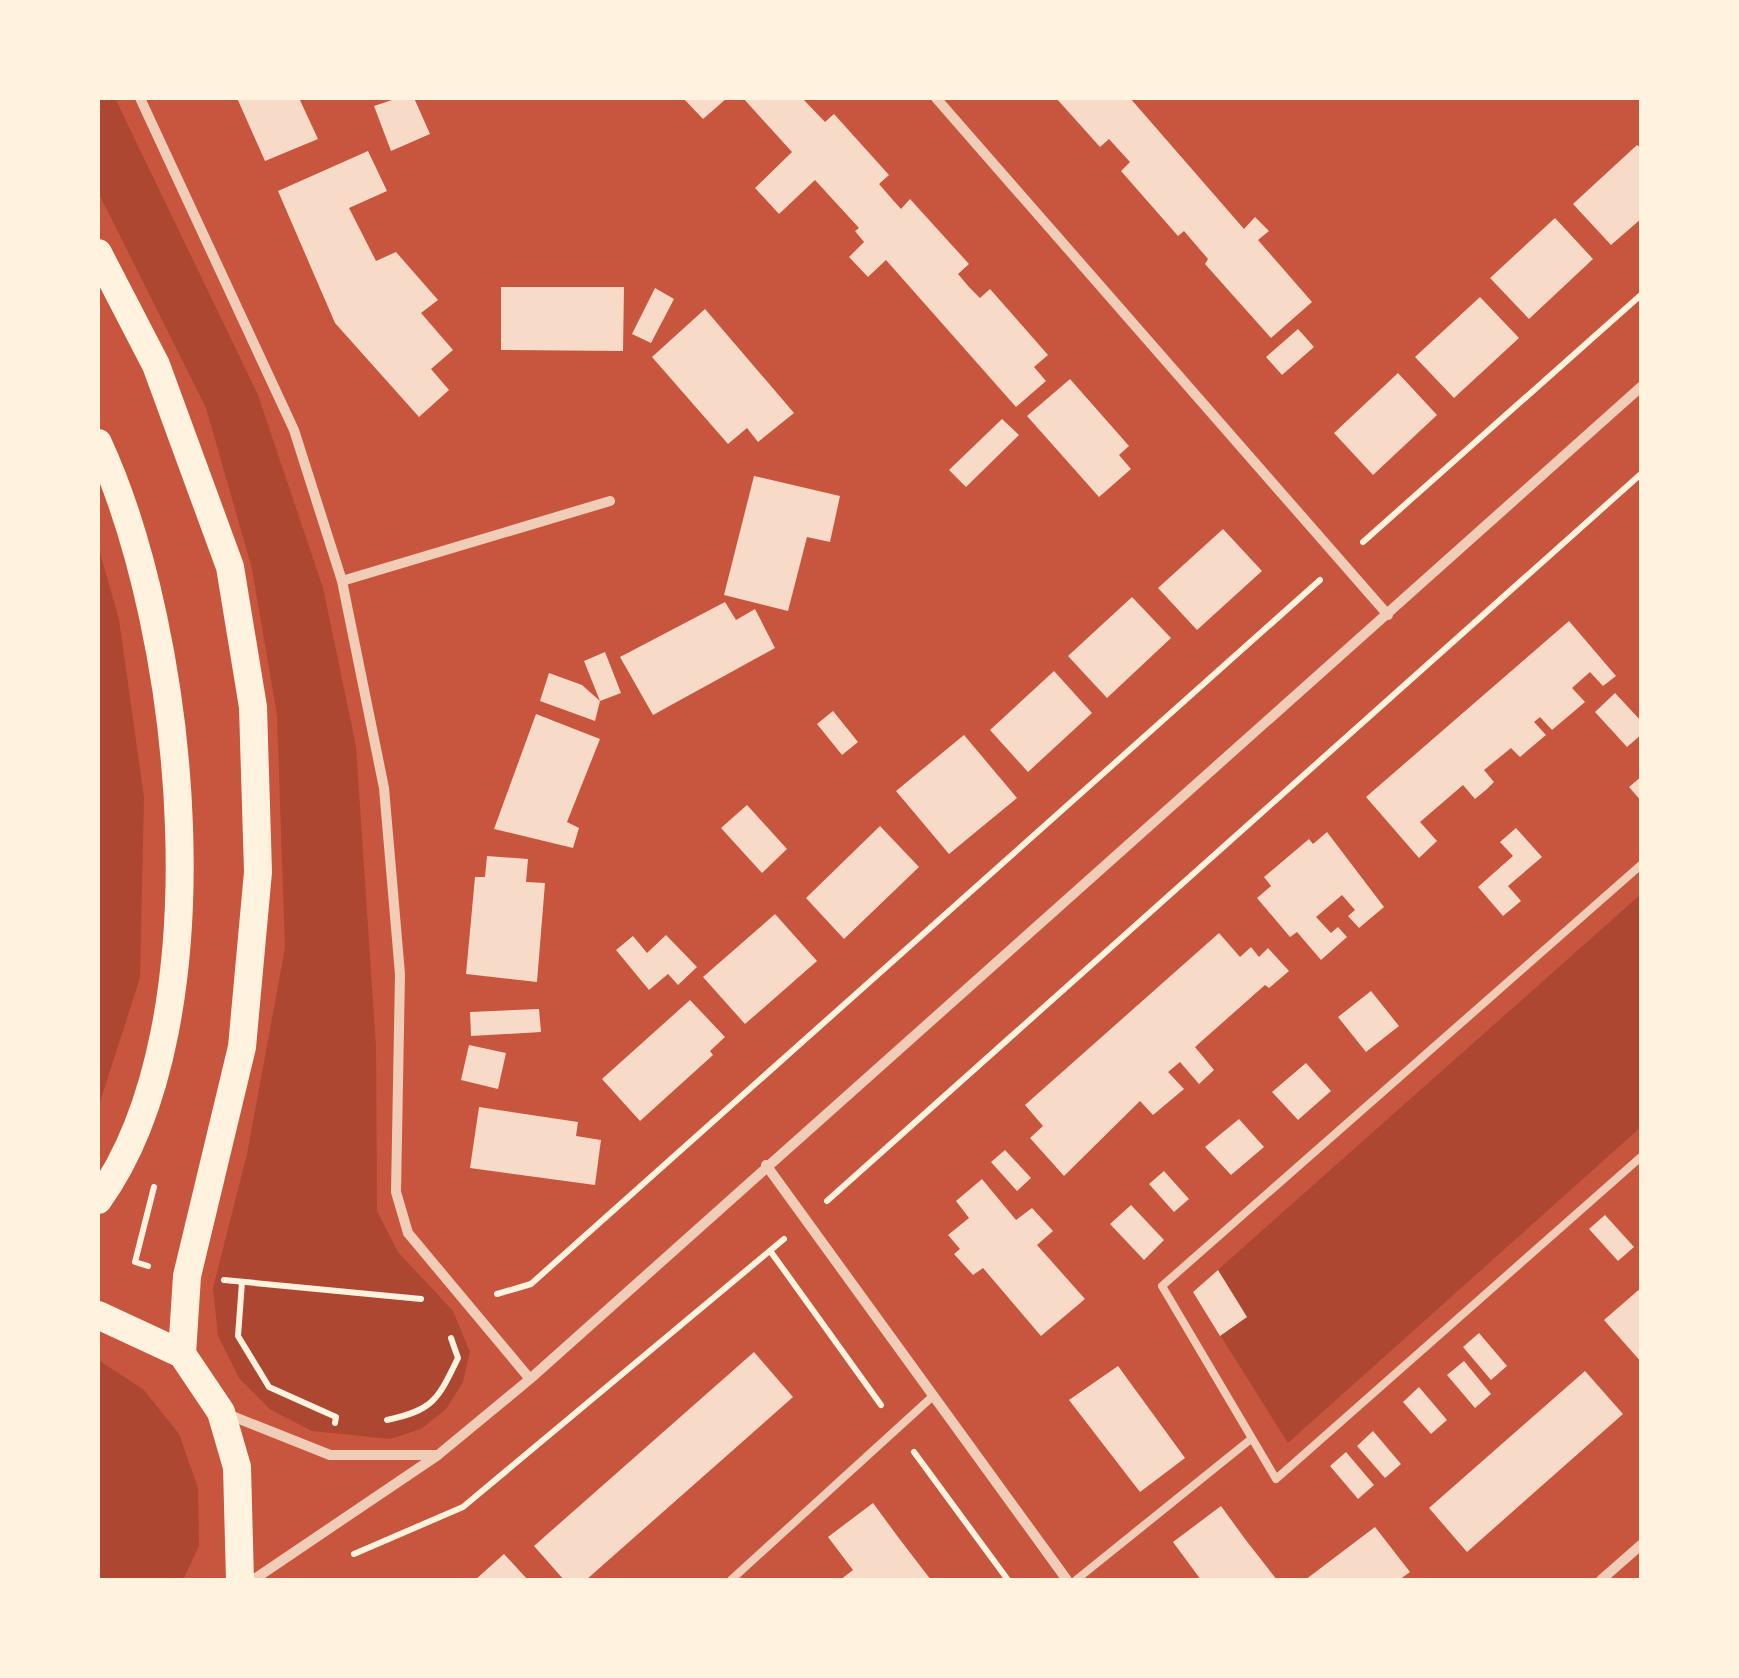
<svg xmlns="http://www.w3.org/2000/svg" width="1739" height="1678" viewBox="0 0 1739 1678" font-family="'Sofia Sans Condensed',sans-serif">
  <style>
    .green { fill: #ae4732 }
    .building { fill: #f7dbc8 }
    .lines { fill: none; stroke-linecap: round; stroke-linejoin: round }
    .path { stroke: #fff3e0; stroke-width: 6 }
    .service { stroke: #f1ccb7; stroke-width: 8 }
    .minor { stroke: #f1ccb7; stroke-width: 10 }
    .trunk { stroke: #fff3e0; stroke-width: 28 }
  </style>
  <rect width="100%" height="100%" fill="#c8553d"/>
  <!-- green -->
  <path class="green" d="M98 98H115L258 395 323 588 356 746 376 1047 377 1211 398 1252 453 1311 470 1352 463 1382 446 1409 421 1429 390 1439 312 1431 271 1410 239 1378 218 1336 213 1288 247 1154 285 948 277 715 252 569 206 408 98 192Z
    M98 546 119 619 144 798 140 978 98 1108Z
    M1641 894V1127L1288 1443 1193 1292Z
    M98 1360 143 1389 179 1434 198 1488 199 1546 183 1580H98Z"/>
  <!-- building -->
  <path class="building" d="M237 98H299L318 139 265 161Z
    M398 98H414L430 134 391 151 374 106Z
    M683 98H727L703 119Z
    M743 98H802L825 122 834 114 889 175 879 184 892 199 901 209 910 199 969 264 958 274 969 287 980 298 990 289 1048 355 1034 367 1046 381 1016 407 886 260 868 277 849 257 864 242 855 231 859 228 815 180 779 214 755 188 792 152Z
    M1056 98H1130L1244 229 1255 217 1269 231 1258 240 1312 302 1271 338 1205 264 1208 259 1184 231 1178 236 1121 171 1130 162 1109 139 1100 147Z
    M1637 145 1642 149V218L1611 245 1573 204Z
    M368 151 387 191 349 208 376 261 396 252 438 300 421 313 453 350 431 369 449 390 419 417 335 323 278 191Z
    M1555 218 1593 259 1529 319 1490 278Z
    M501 287H624L623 351 501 350Z
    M655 288 674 299 651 343 632 334Z
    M1480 297 1519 338 1454 398 1415 357Z
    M705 309 794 413 758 442 747 428 728 444 652 357Z
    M1298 329 1314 347 1282 375 1266 357Z
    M1398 373 1437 415 1373 475 1334 433Z
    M1070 379 1129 446 1119 455 1131 469 1099 497 1027 416Z
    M1002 419 1019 435 966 487 949 470Z
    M754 476 840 496 830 542 807 537 788 611 724 595Z
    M1223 529 1262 571 1197 630 1158 588Z
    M1132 597 1171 638 1107 698 1068 656Z
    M725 602 736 620 755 609 775 648 653 715 620 657Z
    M1569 621 1616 676 1603 686 1590 672 1572 688 1585 702 1552 730 1540 717 1534 722 1546 735 1520 757 1511 748 1484 770 1494 782 1487 789 1475 799 1463 785 1420 822 1437 841 1419 858 1366 797Z
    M605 652 621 693 600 701 595 721 540 701 549 673 582 685 600 701 584 661Z
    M1054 671 1092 713 1028 772 990 730Z
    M1615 693 1642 722V734L1627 747 1595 712Z
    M833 711 858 742 842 755 817 724Z
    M536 714 600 739 567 822 579 828 573 848 494 829Z
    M964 735 1017 798 949 854 896 791Z
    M1642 776V802L1629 787Z
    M747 805 787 849 762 873 721 828Z
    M880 826 919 867 844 939 806 898Z
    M1516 828 1542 857 1508 886 1521 901 1503 916 1478 887 1513 856 1500 842Z
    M1327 832 1384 907 1359 928 1348 916 1355 910 1342 895 1316 917 1331 933 1338 927 1347 937 1321 960 1297 932 1290 937 1257 898 1271 886 1264 877 1309 839 1313 844Z
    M487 856 528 859 526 882 545 883 537 982 466 974 475 877H485Z
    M775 914 817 961 745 1024 703 977Z
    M1219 933 1240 957 1251 947 1259 957 1268 948 1289 971 1269 988 1265 985 1195 1047 1214 1070 1199 1084 1180 1062 1168 1072 1184 1089 1153 1115 1140 1101 1064 1176 1030 1138 1043 1126 1025 1105Z
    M666 935 697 967 678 985 668 974 649 990 616 950 633 936 647 953Z
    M1371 991 1399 1026 1366 1052 1338 1017Z
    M690 1000 725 1037 710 1051 713 1055 640 1121 602 1079Z
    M539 1009 541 1032 471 1036 470 1012Z
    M469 1045 506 1053 498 1089 461 1080Z
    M1306 1063 1331 1091 1298 1120 1272 1092Z
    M479 1107 578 1122 576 1136 601 1140 595 1185 470 1168Z
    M1239 1119 1264 1147 1231 1175 1205 1147Z
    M1005 1150 1031 1178 1017 1191 991 1162Z
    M1164 1171 1189 1199 1174 1212 1149 1184Z
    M982 1179 1016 1220 1032 1208 1053 1231 1037 1245 1085 1299 1041 1336 983 1268 973 1275 954 1254 960 1249 948 1235 969 1218 956 1201Z
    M1131 1205 1164 1240 1144 1260 1110 1224Z
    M1605 1215 1634 1247 1618 1261 1589 1229Z
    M1218 1270 1247 1317 1220 1336 1193 1292Z
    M1642 1287V1363L1604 1320Z
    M1479 1333 1507 1366 1491 1380 1463 1347Z
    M754 1352 793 1397 586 1580H564L534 1546Z
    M1464 1361 1491 1394 1475 1408 1447 1375Z
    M1118 1366 1185 1458 1140 1492 1069 1400Z
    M1585 1371 1623 1414 1467 1552 1429 1508Z
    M1419 1387 1447 1420 1431 1434 1403 1402Z
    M1373 1431 1401 1464 1385 1478 1357 1446Z
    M1346 1452 1374 1485 1358 1499 1330 1466Z
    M873 1503 898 1537 931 1580H840L853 1570 828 1537Z
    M1221 1506 1245 1539 1277 1580H1201L1173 1542Z
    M1375 1527 1410 1572 1399 1580H1305Z
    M504 1554 528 1580H475Z"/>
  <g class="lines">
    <!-- path -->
    <path class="path" d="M1363 542 1642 294
      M827 1201 1642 473
      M771 1252 881 1405
      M148 1266 135 1262 154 1187
      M224 1280 421 1299
      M242 1282 238 1336 269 1387 336 1417 335 1423
      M497 1294 531 1284 1320 580
      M387 1420C434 1410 438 1399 458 1358L451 1338
      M914 1452 1008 1580
      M354 1554 463 1507 784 1239"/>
    <!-- service -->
    <path class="service" d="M1642 864 1162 1286 1276 1479 1642 1156
      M731 1580 933 1396
      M1076 1580 1251 1439"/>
    <!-- minor -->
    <path class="minor" d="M140 98 294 430 342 581 384 788 400 974 396 1192 408 1233 530 1379
      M936 98 1388 615
      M342 581 610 501
      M766 1165 1067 1580
      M227 1414 330 1455H437
      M253 1580 438 1455 530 1379 1642 386
      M1601 1580 1642 1544"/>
    <!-- trunk -->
    <path class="trunk" d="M98 253 156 365 230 567 253 707 258 872 242 1047 187 1276 182 1354
      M98 443C186 634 226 1022 98 1200
      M98 1315 182 1354 221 1412 237 1467 240 1580"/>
  </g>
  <!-- border -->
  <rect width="1739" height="1678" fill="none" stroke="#fff3e0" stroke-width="200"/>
</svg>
